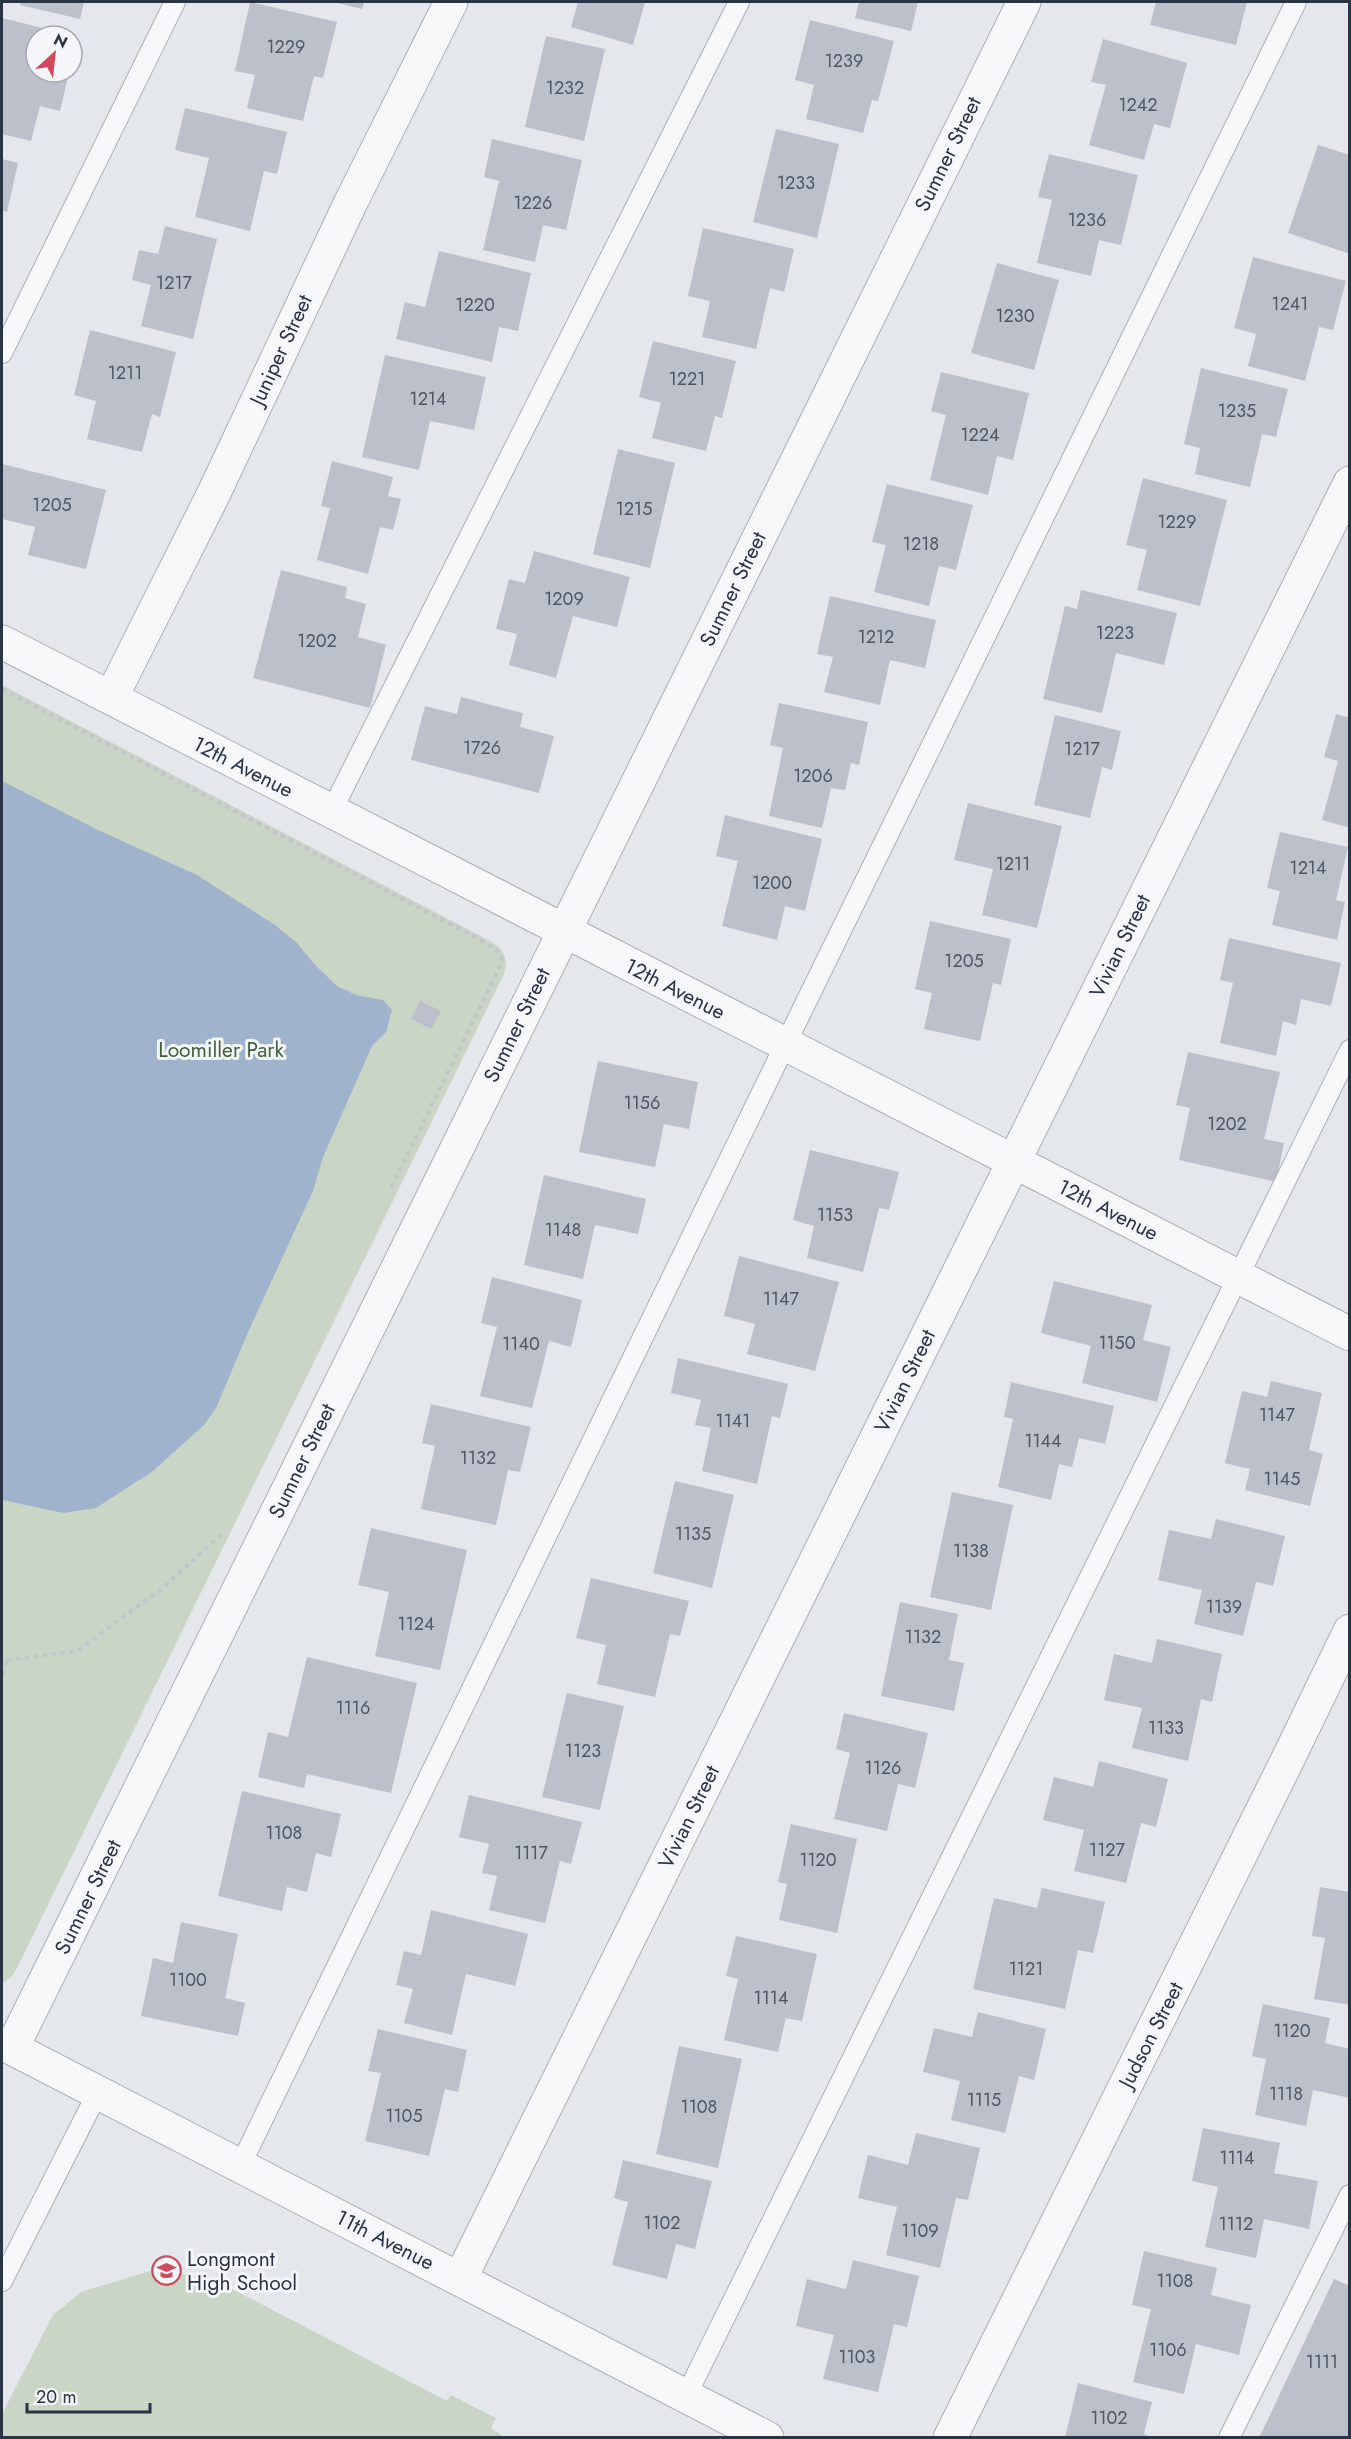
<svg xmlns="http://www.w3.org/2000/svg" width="1351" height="2439" viewBox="0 0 1351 2439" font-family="Jost,sans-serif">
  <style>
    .green { fill: #c9d6c5 }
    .water { fill: #9fb4cc }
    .building { fill: #bbc0ca }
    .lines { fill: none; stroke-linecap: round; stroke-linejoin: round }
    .service-casing { stroke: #a9aeb7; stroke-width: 22 }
    .minor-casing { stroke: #a9aeb7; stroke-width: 35 }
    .tertiary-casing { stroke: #a9aeb7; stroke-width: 35 }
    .path { stroke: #c2c5cb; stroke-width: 4; stroke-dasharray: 4.5 4.5; stroke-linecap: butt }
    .service { stroke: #f7f8fa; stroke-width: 20 }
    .minor { stroke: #f7f8fa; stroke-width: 33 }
    .tertiary { stroke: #f7f8fa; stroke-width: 33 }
    .labels { text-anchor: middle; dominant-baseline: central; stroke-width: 6; stroke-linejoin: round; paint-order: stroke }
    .number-label { font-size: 18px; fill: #4f5766 }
    .street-label { font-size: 21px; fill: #2b3445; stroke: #f4f6f9 }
    .park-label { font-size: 21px; fill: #3f6138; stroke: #f4f6f9 }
    .poi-label { font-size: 21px; fill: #2b3445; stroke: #f4f6f9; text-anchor: start }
  </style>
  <rect width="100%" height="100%" fill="#e4e7ec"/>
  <!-- green -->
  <path class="green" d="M2 685 492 942C505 951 508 959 504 974L17 1968 12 1976 2 1984Z
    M153 2270 215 2280 447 2401 451 2395 496 2418 491 2428 504 2437H2V2414L53 2315 81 2292Z"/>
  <!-- water -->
  <path class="water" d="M2 781 98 830 197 875 275 925 297 943 315 965 337 986 356 995 383 1000 392 1010 386 1032 372 1046 323 1157 313 1191 249 1330 216 1408 204 1425 153 1471 96 1508 63 1513 2 1500Z"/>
  <!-- building -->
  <path class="building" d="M21 2H84L80 19 20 5Z
    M250 2 337 22 323 78 314 76 303 121 247 108 255 75 235 71Z
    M334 2H364L362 9Z
    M578 2H645L633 45 571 27Z
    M859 2H918L911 31 855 18Z
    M1156 2H1247L1236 45 1150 25Z
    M2 18 71 35 36 36V72H69L60 111 40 106 31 141 2 134Z
    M810 20 894 41 878 101 872 100 863 133 806 119 814 85 795 80Z
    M546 36 605 49 584 141 525 127Z
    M1103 39 1187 63 1170 128 1154 124 1144 160 1089 145 1106 85 1091 82Z
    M185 108 287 132 277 174 264 171 250 231 195 217 209 158 175 150Z
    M776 129 839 144 817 238 753 222Z
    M492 139 582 160 566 230 543 225 535 262 483 250 499 181 484 177Z
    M1318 145 1350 155V254L1288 233Z
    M1049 154 1138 175 1121 245 1099 240 1091 276 1037 263 1052 200 1038 197Z
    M2 159 18 163 7 212 2 210Z
    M165 226 217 239 193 339 141 326 151 285 132 280 139 250 158 254Z
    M703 228 794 249 784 292 770 288 756 349 702 337 710 301 688 296Z
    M439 251 531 273 518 331 499 327 492 362 396 339 405 302 425 307Z
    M1253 257 1346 281 1333 330 1319 327 1305 381 1248 366 1256 334 1234 328Z
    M997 263 1059 280 1034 370 971 353Z
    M90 330 176 352 160 417 152 414 142 452 87 439 96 401 74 395Z
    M653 341 736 361 722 418 715 416 706 451 652 438 661 403 639 397Z
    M385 355 486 377 474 430 430 421 419 470 362 457Z
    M1201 368 1288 389 1276 437 1262 434 1250 487 1195 474 1200 448 1184 444Z
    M941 372 1029 393 1013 460 997 456 988 495 930 480 946 415 931 411Z
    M618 449 675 463 650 568 593 554Z
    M332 461 393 477 388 496 401 499 393 530 380 527 368 574 317 560 330 508 321 506Z
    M2 464 106 490 86 569 28 555 35 527 2 519Z
    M1143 478 1227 500 1200 606 1137 590 1147 550 1126 545Z
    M887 484 973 505 956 570 939 566 929 606 874 592 886 545 872 542Z
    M534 551 630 577 617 627 573 616 556 678 509 665 517 634 496 629 509 579 525 583Z
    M281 570 347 587 345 598 366 604 358 637 386 645 370 708 253 678Z
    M1081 590 1177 613 1164 665 1116 653 1102 713 1043 699 1065 606 1077 609Z
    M830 596 936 620 925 668 890 660 880 705 824 692 833 657 817 654Z
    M461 697 523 713 520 727 554 736 539 793 411 760 425 706 457 714Z
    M779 703 868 722 859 765 851 763 845 790 831 788 822 828 769 816 783 748 770 745Z
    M1336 714 1350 718V828L1322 820 1338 761 1324 757Z
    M1055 715 1121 731 1112 770 1102 767 1090 818 1034 805Z
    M968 803 1062 826 1037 928 982 915 993 869 954 860Z
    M725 815 822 839 805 911 785 906 777 940 722 926 738 861 716 856Z
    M1280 832 1348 847 1336 900 1345 902 1337 940 1272 925 1280 891 1267 888Z
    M930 921 1011 939 1001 985 993 983 980 1041 924 1029 932 993 915 989Z
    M1229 938 1341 963 1331 1006 1301 999 1296 1025 1283 1021 1276 1056 1220 1043 1233 983 1220 980Z
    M420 1001 441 1011 431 1029 411 1019Z
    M1188 1052 1280 1072 1264 1139 1284 1143 1276 1182 1179 1160 1190 1108 1176 1105Z
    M598 1061 698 1082 689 1129 664 1124 655 1167 579 1152Z
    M810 1150 899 1172 889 1210 879 1208 863 1272 807 1258 814 1226 793 1220Z
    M544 1175 646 1199 638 1234 595 1225 583 1279 524 1265Z
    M739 1256 839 1282 815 1371 747 1354 755 1324 724 1316Z
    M492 1277 582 1300 571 1347 549 1341 532 1408 480 1396 497 1327 481 1323Z
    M1054 1281 1152 1305 1143 1340 1171 1347 1157 1402 1082 1383 1091 1346 1041 1333Z
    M678 1358 788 1384 780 1418 772 1416 757 1484 702 1471 711 1428 695 1425 701 1400 671 1393Z
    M1271 1381 1322 1393 1309 1450 1323 1454 1310 1506 1245 1490 1250 1469 1225 1463 1242 1391 1267 1397Z
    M1011 1382 1114 1406 1105 1444 1079 1438 1072 1467 1059 1464 1051 1500 998 1487 1013 1419 1004 1417Z
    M431 1404 531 1427 520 1472 508 1470 496 1525 421 1509 435 1446 422 1443Z
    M675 1481 734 1495 712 1588 653 1573Z
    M952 1492 1013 1505 991 1610 930 1597Z
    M1216 1519 1285 1536 1273 1586 1256 1582 1243 1636 1194 1624 1202 1590 1158 1580 1169 1530 1211 1539Z
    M371 1528 467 1550 440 1670 375 1656 389 1592 358 1585Z
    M591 1578 689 1601 680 1636 670 1634 655 1697 597 1684 606 1645 576 1638Z
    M900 1602 958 1614 949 1660 964 1663 954 1711 881 1696Z
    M1157 1639 1222 1654 1212 1702 1201 1699 1188 1761 1132 1748 1142 1708 1104 1700 1114 1654 1152 1663Z
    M307 1657 417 1683 391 1793 307 1774 304 1788 258 1777 268 1732 288 1737Z
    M567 1693 624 1706 600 1810 542 1797Z
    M844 1713 928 1733 915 1788 898 1784 887 1831 834 1819 850 1753 836 1749Z
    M1099 1761 1168 1779 1156 1827 1141 1823 1126 1883 1074 1871 1084 1830 1043 1820 1054 1777 1093 1787Z
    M242 1791 341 1814 331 1857 316 1853 307 1892 287 1887 282 1911 218 1896Z
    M469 1795 582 1822 571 1864 560 1861 545 1923 489 1910 497 1876 482 1873 489 1844 459 1837Z
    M791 1824 857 1839 837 1933 779 1920 787 1884 778 1882Z
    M1320 1887 1350 1892V2005L1314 1999 1325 1938 1312 1936Z
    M1042 1888 1105 1902 1093 1953 1078 1950 1065 2009 973 1989 994 1898 1037 1908Z
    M431 1910 528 1934 515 1986 466 1974 452 2035 404 2023 413 1989 396 1985 404 1951 421 1955Z
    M181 1922 238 1934 225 1998 245 2003 238 2036 141 2016 153 1958 173 1963Z
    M736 1936 817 1954 802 2021 786 2018 778 2052 724 2040 738 1979 726 1976Z
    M1263 2004 1330 2018 1325 2043 1350 2049V2098L1313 2090 1306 2126 1255 2115 1266 2059 1252 2056Z
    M978 2012 1046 2029 1034 2080 1019 2076 1005 2133 951 2120 960 2081 923 2072 934 2028 972 2037Z
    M378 2029 467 2050 458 2092 445 2089 429 2156 365 2141 381 2073 368 2071Z
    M679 2046 742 2059 718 2168 656 2154Z
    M1203 2128 1280 2143 1274 2173 1318 2181 1309 2229 1264 2219 1256 2258 1205 2247 1218 2187 1192 2181Z
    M916 2133 980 2148 968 2200 956 2198 940 2268 886 2255 897 2207 858 2198 868 2155 908 2165Z
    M623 2160 712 2181 695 2249 676 2244 667 2279 612 2265 628 2202 614 2198Z
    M1144 2251 1217 2268 1211 2295 1251 2305 1239 2355 1196 2344 1184 2394 1133 2382 1151 2309 1132 2305Z
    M853 2260 919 2276 907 2327 894 2324 878 2392 823 2379 834 2335 796 2326 807 2279 846 2289Z
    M1334 2279 1350 2286V2438H1259Z
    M1078 2383 1152 2402 1144 2434 1153 2438H1065Z"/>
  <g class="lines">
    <defs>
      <path id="service" d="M2 353 175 2
        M331 812 739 2
        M240 2166 785 1045 1296 2
        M2 2281 98 2092
        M686 2396 1350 1050
        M1229 2438 1350 2195"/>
      <path id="minor" d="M2 642 1350 1334
        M111 698 214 493 350 204 451 2
        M12 2048 1024 2
        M460 2279 1350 483
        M950 2438 1287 1761 1350 1631"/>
      <path id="tertiary" d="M2 2043 767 2438"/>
    </defs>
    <!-- service casing -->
    <use href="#service" class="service-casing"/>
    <!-- minor casing -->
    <use href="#minor" class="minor-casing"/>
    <!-- tertiary casing -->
    <use href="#tertiary" class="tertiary-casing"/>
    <!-- path -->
    <path class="path" d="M2 689 486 943 498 952 502 959 498 971 390 1190
      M7 1660 77 1651 164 1587 222 1534
      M2 1674 7 1660"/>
    <!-- service -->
    <use href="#service" class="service"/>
    <!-- minor -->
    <use href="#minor" class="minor"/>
    <!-- tertiary -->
    <use href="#tertiary" class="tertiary"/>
  </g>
  <!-- icons -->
  <defs>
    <symbol id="school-ring" viewBox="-11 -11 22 22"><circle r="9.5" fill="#f4f6f9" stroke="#d1495b" stroke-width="1.5"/><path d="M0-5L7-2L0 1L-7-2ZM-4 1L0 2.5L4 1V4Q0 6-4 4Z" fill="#d1495b"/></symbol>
  </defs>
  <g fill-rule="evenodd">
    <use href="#school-ring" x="150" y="2254" width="33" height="33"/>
  </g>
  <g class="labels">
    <!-- number labels -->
    <g class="number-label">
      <text x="286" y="47">1229</text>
      <text x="844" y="61">1239</text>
      <text x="565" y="88">1232</text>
      <text x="1138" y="105">1242</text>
      <text x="796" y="183">1233</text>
      <text x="533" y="203">1226</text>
      <text x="1087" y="220">1236</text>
      <text x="174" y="283">1217</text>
      <text x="1290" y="304">1241</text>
      <text x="475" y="305">1220</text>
      <text x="1015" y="316">1230</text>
      <text x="125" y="373">1211</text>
      <text x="687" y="379">1221</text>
      <text x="428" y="399">1214</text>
      <text x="1237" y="411">1235</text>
      <text x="980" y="435">1224</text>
      <text x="52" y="505">1205</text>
      <text x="634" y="509">1215</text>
      <text x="1177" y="522">1229</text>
      <text x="921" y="544">1218</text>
      <text x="564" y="599">1209</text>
      <text x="1115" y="633">1223</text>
      <text x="876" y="637">1212</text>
      <text x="317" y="641">1202</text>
      <text x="482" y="748">1726</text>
      <text x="1082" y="749">1217</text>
      <text x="813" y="776">1206</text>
      <text x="1013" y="864">1211</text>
      <text x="1308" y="868">1214</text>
      <text x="772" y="883">1200</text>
      <text x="964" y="961">1205</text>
      <text x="642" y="1103">1156</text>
      <text x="1227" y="1124">1202</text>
      <text x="835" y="1215">1153</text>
      <text x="563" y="1230">1148</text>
      <text x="781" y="1299">1147</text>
      <text x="1117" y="1343">1150</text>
      <text x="521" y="1344">1140</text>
      <text x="1277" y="1415">1147</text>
      <text x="733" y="1421">1141</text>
      <text x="1043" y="1441">1144</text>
      <text x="478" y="1458">1132</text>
      <text x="1282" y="1479">1145</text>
      <text x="693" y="1534">1135</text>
      <text x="971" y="1551">1138</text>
      <text x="1224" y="1607">1139</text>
      <text x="416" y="1624">1124</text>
      <text x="923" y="1637">1132</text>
      <text x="353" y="1708">1116</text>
      <text x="1166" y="1728">1133</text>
      <text x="583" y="1751">1123</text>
      <text x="883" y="1768">1126</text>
      <text x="284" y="1833">1108</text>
      <text x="1107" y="1850">1127</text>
      <text x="531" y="1853">1117</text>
      <text x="818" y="1860">1120</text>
      <text x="1026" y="1969">1121</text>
      <text x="188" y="1980">1100</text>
      <text x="771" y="1998">1114</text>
      <text x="1292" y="2031">1120</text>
      <text x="1286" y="2094">1118</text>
      <text x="984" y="2100">1115</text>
      <text x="699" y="2107">1108</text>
      <text x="404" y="2116">1105</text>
      <text x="1237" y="2158">1114</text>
      <text x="662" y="2223">1102</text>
      <text x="1236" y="2224">1112</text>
      <text x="920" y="2231">1109</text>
      <text x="1175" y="2281">1108</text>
      <text x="1168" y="2350">1106</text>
      <text x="857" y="2357">1103</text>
      <text x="1322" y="2362">1111</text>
      <text x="1109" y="2418">1102</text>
    </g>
    <!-- street labels -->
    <g class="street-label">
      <text transform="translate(948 154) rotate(-64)">Sumner Street</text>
      <text transform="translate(281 350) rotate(-65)">Juniper Street</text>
      <text transform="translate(733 589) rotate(-64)">Sumner Street</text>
      <text transform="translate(243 767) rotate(27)">12th Avenue</text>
      <text transform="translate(1120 946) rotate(-64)">Vivian Street</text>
      <text transform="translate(675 989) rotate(27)">12th Avenue</text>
      <text transform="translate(517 1025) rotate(-64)">Sumner Street</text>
      <text transform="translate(1108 1210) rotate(27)">12th Avenue</text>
      <text transform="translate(905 1381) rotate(-64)">Vivian Street</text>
      <text transform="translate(302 1461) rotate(-64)">Sumner Street</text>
      <text transform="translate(689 1817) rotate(-64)">Vivian Street</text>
      <text transform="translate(88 1897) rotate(-64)">Sumner Street</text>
      <text transform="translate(1151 2035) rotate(-63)">Judson Street</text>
      <text transform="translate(385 2240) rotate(27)">11th Avenue</text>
    </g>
    <!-- park labels -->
    <g class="park-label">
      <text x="221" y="1050">Loomiller Park</text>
    </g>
    <!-- poi labels -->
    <g class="poi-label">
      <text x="187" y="2259">Longmont<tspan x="187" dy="24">High School</tspan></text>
    </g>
  </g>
  <!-- border -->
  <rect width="1351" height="2439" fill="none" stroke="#2b3445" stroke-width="6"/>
  <!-- north arrow -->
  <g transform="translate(54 54) rotate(27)"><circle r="28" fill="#f4f6f9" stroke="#a4a8b1" stroke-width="1.5"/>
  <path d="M0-4.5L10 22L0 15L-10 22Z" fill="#d1495b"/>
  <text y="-9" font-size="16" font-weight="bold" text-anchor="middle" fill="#2b3445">N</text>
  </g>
  <!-- scale -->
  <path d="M27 2403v9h123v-9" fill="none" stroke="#2b3445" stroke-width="3"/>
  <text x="36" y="2403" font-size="18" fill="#2b3445" stroke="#f4f6f9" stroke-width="4.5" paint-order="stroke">20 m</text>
</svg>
